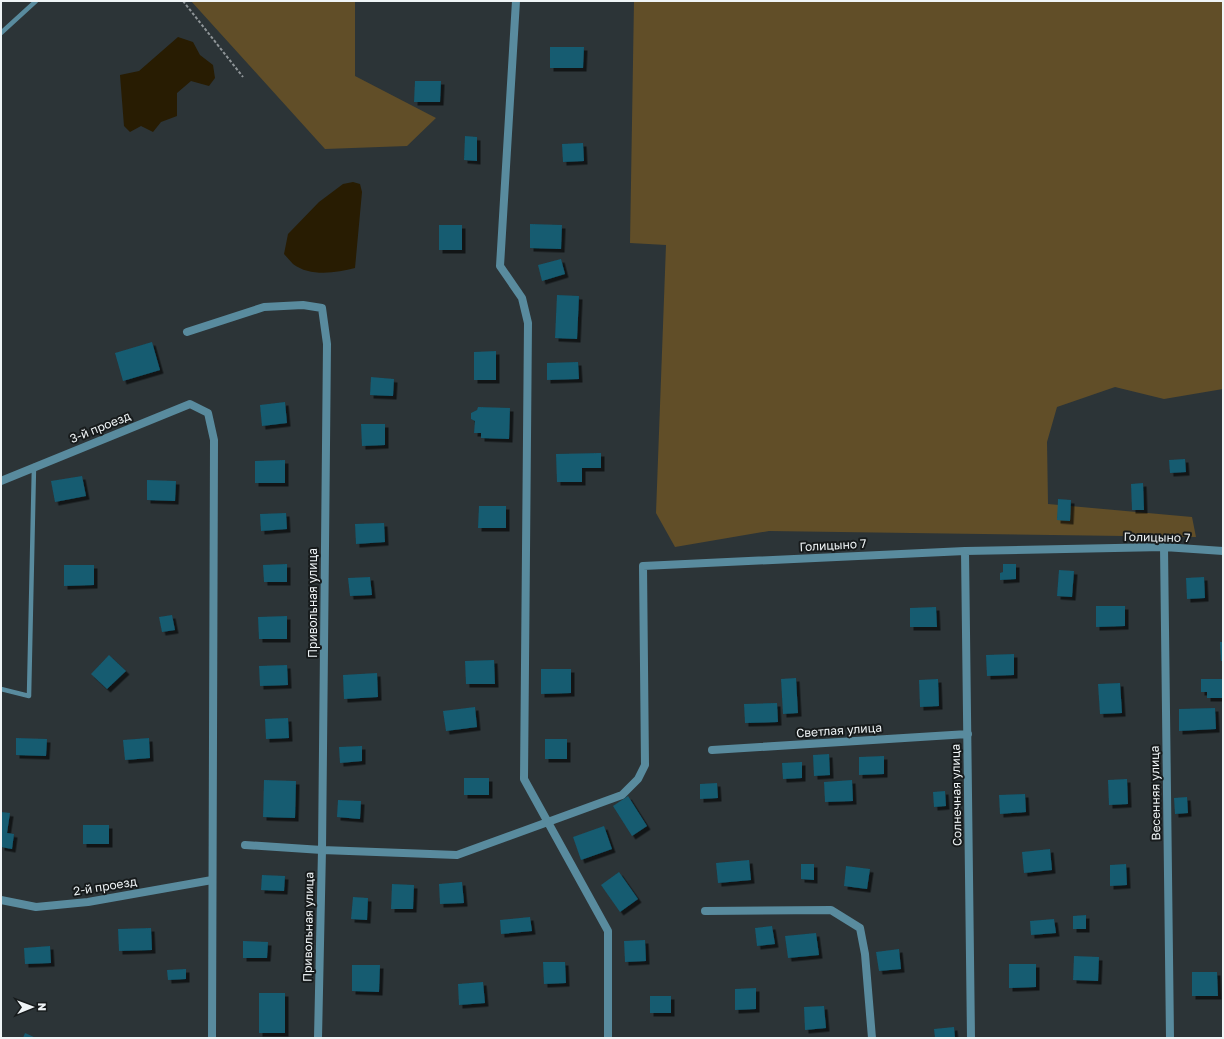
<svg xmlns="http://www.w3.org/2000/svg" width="1224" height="1039" viewBox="0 0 1224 1039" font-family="'Golos Text',sans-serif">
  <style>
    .green { fill: #614e28 }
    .water { fill: #281c02 }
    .building { fill: #145b71; filter: url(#shadow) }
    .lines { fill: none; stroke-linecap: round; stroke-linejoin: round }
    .path { stroke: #8f9598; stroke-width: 2; stroke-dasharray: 3 2; stroke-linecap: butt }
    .lane { stroke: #598b9e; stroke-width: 4.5 }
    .street { stroke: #598b9e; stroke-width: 8 }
    .labels { text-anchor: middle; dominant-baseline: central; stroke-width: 4; stroke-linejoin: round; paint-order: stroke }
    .street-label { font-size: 12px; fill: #eff4f6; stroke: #171b1c }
  </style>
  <defs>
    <filter id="shadow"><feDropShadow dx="3.5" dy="3.5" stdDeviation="0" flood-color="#0009"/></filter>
  </defs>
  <rect width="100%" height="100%" fill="#2c3437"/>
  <!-- green -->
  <path class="green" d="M191 1H358L355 2V76L436 118 407 146 325 149Z
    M634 1H1223V389L1164 399 1115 387 1057 407 1047 442 1048 504 1192 517 1196 537 769 531 675 547 656 513 666 245 630 243Z"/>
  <!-- water -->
  <path class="water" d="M178 37 193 42 200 55 213 65 215 78 209 86 191 81 177 93V116L161 122 153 132 141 126 130 132 124 126 120 75 139 71Z
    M353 182 360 184 362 192 355 268C336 273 310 277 293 264 290 261 287 257 284 254L288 234 319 202 343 184Z"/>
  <!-- building -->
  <path class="building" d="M550 47H584L583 68H550Z
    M415 81H441L440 102H414Z
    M465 136 477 137V161L464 160Z
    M583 143 584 161 563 162 562 144Z
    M530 224 562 225 561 249 530 248Z
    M439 225H462V250H439Z
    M561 259 565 274 542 281 538 265Z
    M557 295 579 296 577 339 555 338Z
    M152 342 160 370 123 381 115 353Z
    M496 351V380H474V352Z
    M578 362 579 379 547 380V363Z
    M371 377 394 379 393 396 370 395Z
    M285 402 287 423 262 426 260 405Z
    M478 407 510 408 509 439 481 438V433H474L475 421 471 419V413L477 410Z
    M361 424H385V445L362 446Z
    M601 453V468H582V482H557L556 454Z
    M1185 459 1186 472 1170 473 1169 460Z
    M285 460V483H255V461Z
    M82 476 86 496 55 502 51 481Z
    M147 480 176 481 175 501 147 500Z
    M1143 483 1144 510H1132L1131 484Z
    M1058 499 1071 500 1070 521 1057 520Z
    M479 506H506V528H478Z
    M286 513 287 529 261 531 260 514Z
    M384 523 385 542 356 544 355 524Z
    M287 564V582H264L263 565Z
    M1003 564H1016V579L1000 580V573L1003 572Z
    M64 565H94V585L64 586Z
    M1059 570 1074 571 1072 597 1057 596Z
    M370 577 372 595 350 596 348 578Z
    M1204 577 1205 598 1187 599 1186 578Z
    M1096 606H1125V626L1096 627Z
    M936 607 937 627H910V608Z
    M172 615 175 630 162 632 159 617Z
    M287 616V639H259L258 617Z
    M1220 642H1223V661H1221Z
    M1014 654V675L987 676 986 655Z
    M109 655 126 671 107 689 91 674Z
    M494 660 495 684H466L465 661Z
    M287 665 288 685 260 686 259 666Z
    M541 669H571V693L541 694Z
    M377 673 378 697 344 699 343 675Z
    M796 678 798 713 783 714 781 679Z
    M938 679 939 706 920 707 919 680Z
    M1201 679H1223V698H1207V692H1201Z
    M1120 683 1122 713 1100 714 1098 684Z
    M777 703 778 722 745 723 744 704Z
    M475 707 477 727 446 731 443 711Z
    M1215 708 1216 729 1179 731V709Z
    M288 718 289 738 266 739 265 719Z
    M16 738 47 739 46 756 16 755Z
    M149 738 150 758 125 760 123 740Z
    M545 739H567V759H545Z
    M362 746V761L340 763 339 747Z
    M829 754 830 775 814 776 813 755Z
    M884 756V774L859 775V757Z
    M802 762V778L783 779 782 763Z
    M464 778H489V795H464Z
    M1127 779 1128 804 1109 805 1108 780Z
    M264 780 296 781 295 818 263 817Z
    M852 780 853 801 825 802 824 782Z
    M717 783 718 798 700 799V784Z
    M945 791 946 806 934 807 933 792Z
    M1025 794 1026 812 1000 814 999 795Z
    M628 796 647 826 632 836 613 806Z
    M1187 797 1188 813 1175 814 1174 798Z
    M338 800 361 801 360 819 337 817Z
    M1 812 10 813 7 833 14 834 12 849 1 847Z
    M83 825H109V844H83Z
    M604 826 612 849 581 860 573 837Z
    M1050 849 1052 870 1024 873 1022 852Z
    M749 860 751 880 718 883 716 863Z
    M801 864H814V880L801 879Z
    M1126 864 1127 885 1110 886V865Z
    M846 866 870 869 867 889 844 886Z
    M619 872 638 899 620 912 601 885Z
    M262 875 285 876 284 891 261 890Z
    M462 882 464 903 440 904 439 884Z
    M392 884 414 885 413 909H391Z
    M353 897 368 898 367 920 351 919Z
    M1086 915V929H1073V916Z
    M530 917 532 931 501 934 500 920Z
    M1054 919 1056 933 1031 935 1030 921Z
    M772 926 775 944 757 946 755 928Z
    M151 928 152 950 119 951 118 929Z
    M816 933 819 955 788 958 785 936Z
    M645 940 646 961 625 962 624 941Z
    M243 941 268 942 267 958H243Z
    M50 946 51 963 25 964 24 948Z
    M899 949 901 969 879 971 876 952Z
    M1074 956 1099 957 1098 981 1073 980Z
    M543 962H565L566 983 544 984Z
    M1009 964H1036V987L1009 988Z
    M352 965H380L379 992 352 991Z
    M186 969V979L168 980 167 970Z
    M1192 972H1217L1218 996H1192Z
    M483 982 485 1003 459 1005 458 984Z
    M756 988V1009L735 1010V989Z
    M259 993H285V1033H259Z
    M650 996H671V1013H650Z
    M824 1006 826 1028 805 1030 804 1007Z
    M954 1027 955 1038H935L934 1029Z
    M25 1033 36 1038H23Z"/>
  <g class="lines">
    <!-- path -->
    <path class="path" d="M183 1 243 77"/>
    <!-- lane -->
    <path class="lane" d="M1 33 36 1
      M1 689 29 696 34 466"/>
    <!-- street -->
    <path class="street" d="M516 1 500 266 522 298 528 323 524 779 608 931V1038
      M187 332 264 307 303 305 322 308 327 344 322 850 318 1038
      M1 481 190 404 208 413 214 440 212 1038
      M1164 547 1170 1038
      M965 551 971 1038
      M712 750 968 734
      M245 845 322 850 457 855 622 795 638 779 645 765 643 566 965 551 1164 547 1223 551
      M1 900 36 907 88 902 212 880
      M705 911 831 910 860 928 865 954 872 1038"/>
  </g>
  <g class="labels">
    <!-- street labels -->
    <g class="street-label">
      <text transform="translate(100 427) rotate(-22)">3-й проезд</text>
      <text transform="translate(1157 537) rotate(1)">Голицыно 7</text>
      <text transform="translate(833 545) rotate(-3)">Голицыно 7</text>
      <text transform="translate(312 603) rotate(-90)">Привольная улица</text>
      <text transform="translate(839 730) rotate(-4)">Светлая улица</text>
      <text transform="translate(1155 793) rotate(-91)">Весенняя улица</text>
      <text transform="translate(956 795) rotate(-91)">Солнечная улица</text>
      <text transform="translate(105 886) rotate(-9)">2-й проезд</text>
      <text transform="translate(308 927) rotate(-89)">Привольная улица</text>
    </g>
  </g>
  <!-- border -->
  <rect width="1224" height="1039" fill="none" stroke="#eff4f6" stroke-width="4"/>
  <!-- north arrow -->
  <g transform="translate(32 1007) rotate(89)" stroke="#171b1c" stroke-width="3" paint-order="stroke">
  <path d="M0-3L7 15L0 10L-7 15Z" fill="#eff4f6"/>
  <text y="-6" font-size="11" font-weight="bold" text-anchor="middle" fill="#eff4f6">N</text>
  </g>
</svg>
